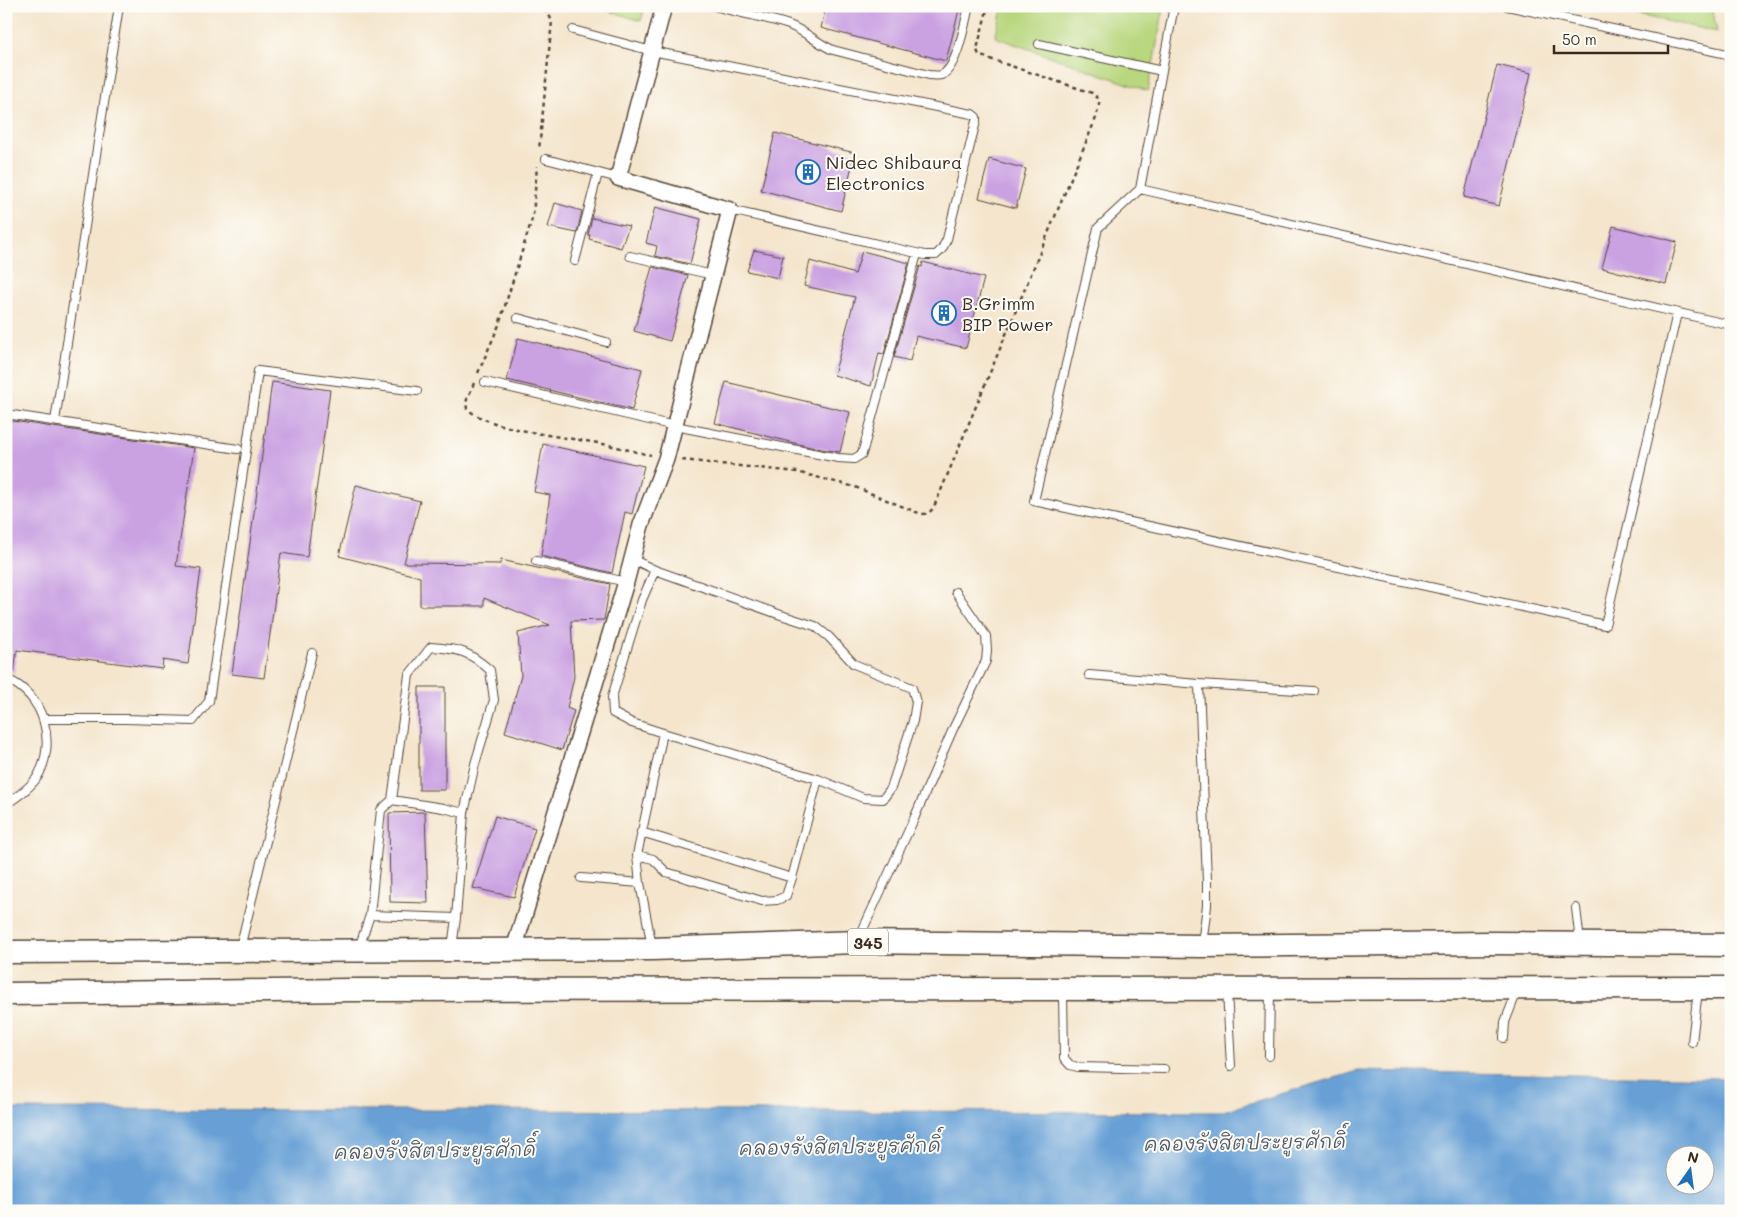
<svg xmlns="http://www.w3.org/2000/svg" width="1737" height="1217" viewBox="0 0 1737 1217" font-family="Mali,'Playpen Sans Thai',sans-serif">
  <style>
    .green { fill: #b8d77e; stroke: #7a804e }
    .water { fill: #67a0d6; stroke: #51657a; fill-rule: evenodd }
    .building { fill: #caa2e2 }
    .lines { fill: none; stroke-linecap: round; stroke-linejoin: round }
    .lane-casing { stroke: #574638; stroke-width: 10 }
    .street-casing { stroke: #574638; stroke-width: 18 }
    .primary-casing { stroke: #574638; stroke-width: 25 }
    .path { stroke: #574638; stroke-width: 2.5; stroke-dasharray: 4 4; stroke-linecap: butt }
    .lane { stroke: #fff; stroke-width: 8 }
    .street { stroke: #fff; stroke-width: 15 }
    .primary { stroke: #fff; stroke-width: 22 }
    .labels { text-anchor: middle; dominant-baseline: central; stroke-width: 4; stroke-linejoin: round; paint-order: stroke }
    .shield { fill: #fdfcf7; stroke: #75695f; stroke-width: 1 }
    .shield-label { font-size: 16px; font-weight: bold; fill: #3b2a1e }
    .poi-label { font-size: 18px; fill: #3b2a1e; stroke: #fdfcf7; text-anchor: start }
    .water-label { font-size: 19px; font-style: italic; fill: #4d5968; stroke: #fdfcf7 }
  </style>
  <rect width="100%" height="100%" fill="#fdfcf7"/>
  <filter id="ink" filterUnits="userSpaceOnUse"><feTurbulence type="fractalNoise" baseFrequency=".02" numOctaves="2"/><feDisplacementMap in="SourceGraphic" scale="10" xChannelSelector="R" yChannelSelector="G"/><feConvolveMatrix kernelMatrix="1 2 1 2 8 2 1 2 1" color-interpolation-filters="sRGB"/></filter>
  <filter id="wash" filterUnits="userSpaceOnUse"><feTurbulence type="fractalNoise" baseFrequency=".0096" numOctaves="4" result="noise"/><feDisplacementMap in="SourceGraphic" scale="20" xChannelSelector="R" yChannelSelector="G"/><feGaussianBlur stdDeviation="1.12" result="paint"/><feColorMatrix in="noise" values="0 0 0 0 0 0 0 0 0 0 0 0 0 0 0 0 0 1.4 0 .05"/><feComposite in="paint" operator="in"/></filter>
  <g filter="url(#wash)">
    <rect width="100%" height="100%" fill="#f4e5cc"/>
    <!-- green -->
    <path class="green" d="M593 6H645L641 21Z
      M1003 6H1164L1148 91 995 37Z
      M1597 6H1712L1717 32Z"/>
    <!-- water -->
    <path class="water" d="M1358 1071 1731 1078V1211H6V1109L1220 1112ZM1674 1154H1704V1184H1674Z"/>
    <g id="blocks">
      <!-- building -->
      <path class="building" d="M826 6H960L946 61 821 28Z
        M1497 65 1531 73 1499 206 1464 197Z
        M775 133 855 153 841 211 761 190Z
        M989 159 1026 169 1016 208 979 198Z
        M555 203 582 211 577 233 548 227Z
        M655 207 701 219 690 264 655 256 657 246 646 243Z
        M592 218 629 226 621 248 589 239 590 235H588Z
        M1613 226 1677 242 1666 284 1602 268Z
        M754 250 783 256 778 278 747 271Z
        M862 251 909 263 884 354 879 353 871 386 834 375 855 297 804 286 810 261 855 274Z
        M923 262 984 278 966 348 916 336 910 361 894 357 920 266 922 267Z
        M652 267 688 275 670 341 634 331Z
        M518 338 642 369 632 410 507 380Z
        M272 382 330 390 307 557 281 553 264 678 232 674Z
        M726 382 850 412 840 452 810 447 715 423Z
        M6 420 194 448 176 566 201 569 188 664 163 660 162 669 17 650 14 672H6Z
        M543 444 644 466 632 514 625 512 612 573 541 556 550 495 534 492Z
        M356 485 420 501 404 563 500 564 501 560 610 584 604 620 571 621 574 677 567 708 574 711 562 750 505 732 521 676 518 633 550 625 484 598V606H420V577L339 556Z
        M419 687H445V790H419Z
        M425 812 428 903 390 902 389 813Z
        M495 816 535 828 514 897 473 888Z"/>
    </g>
  </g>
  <g filter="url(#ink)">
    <use href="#blocks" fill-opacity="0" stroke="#574638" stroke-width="1"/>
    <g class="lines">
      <defs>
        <path id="lane" d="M714 6C739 13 765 17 789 25 805 31 817 43 833 50L929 75C933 75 938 76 941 75 957 70 965 22 969 6
          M1174 6 1140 189 1731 325
          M1507 6 1727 54 1731 62
          M573 30 652 51 972 114 976 117V121L947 239 942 249 936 255H925L730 210
          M1039 44 1162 71
          M546 159 618 178
          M1140 189 1098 228 1034 501 1605 625 1677 313
          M630 256 713 275
          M575 261 598 173
          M518 318 606 342
          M485 382 675 426 838 458 854 459 862 454 917 254
          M6 414 238 449
          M55 421 119 6
          M632 559 655 570 781 615 815 626 829 637 854 664 912 688 916 702 913 721 891 788 883 799 863 798 818 779 663 733 632 723 613 713 612 697 642 600 655 570
          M536 561 626 582
          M1089 675 1199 684 1207 880V906L1202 944
          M6 679C44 694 57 742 38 776 31 787 17 797 6 804
          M1199 684 1314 691
          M45 719H126L193 721 209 701 258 371 417 391
          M392 800 409 675 431 647C460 649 468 651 490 670L494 700 475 764 464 813
          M641 832 792 878 818 779
          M637 855 653 859 666 872 762 901 777 900 786 896 792 878
          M581 878 640 883
          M1576 908 1580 942
          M370 915 456 918
          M859 938 913 821 953 729 986 661 987 650 986 636 956 592
          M652 947 640 883 637 855 663 733
          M240 948 312 653
          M359 948 370 915 381 810 392 800 443 808 464 813 456 918 452 948
          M1063 991 1064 1058 1070 1065 1078 1067 1164 1069
          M1227 991 1231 1066
          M1504 1038 1505 1022 1517 991
          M1692 1042 1698 990
          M1269 1056 1270 991"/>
        <path id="street" d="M514 949 626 582 641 525 666 459 730 210 618 178 664 6"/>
        <path id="primary" d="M6 952 652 949 857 942 1202 946 1492 943 1731 945
          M6 994 349 990 1731 988"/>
      </defs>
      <!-- lane casing -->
      <use href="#lane" class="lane-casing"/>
      <!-- street casing -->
      <use href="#street" class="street-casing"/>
      <!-- primary casing -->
      <use href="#primary" class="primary-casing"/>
      <!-- path -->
      <path class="path" d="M537 6 548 13 552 21 539 150
        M478 373 499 325 533 216 537 166
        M474 383 466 402 467 409C493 431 568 437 603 444 619 447 635 452 651 455
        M682 460 797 472 855 487 921 514C931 515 933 508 937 500L1096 118 1099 105V99L1092 93 981 56 978 53 977 49 988 6"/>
      <!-- lane -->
      <use href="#lane" class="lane"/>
      <!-- street -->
      <use href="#street" class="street"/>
      <!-- primary -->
      <use href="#primary" class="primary"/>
    </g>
  </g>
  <!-- icons -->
  <defs>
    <symbol id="building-ring" viewBox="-11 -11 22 22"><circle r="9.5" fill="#fdfcf7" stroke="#1f6fb2" stroke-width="1.5"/><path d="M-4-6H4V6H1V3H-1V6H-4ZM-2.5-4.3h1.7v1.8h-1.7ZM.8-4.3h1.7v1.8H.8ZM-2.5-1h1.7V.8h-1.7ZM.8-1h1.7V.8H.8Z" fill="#1f6fb2"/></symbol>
  </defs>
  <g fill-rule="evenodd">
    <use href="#building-ring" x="794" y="158" width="28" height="28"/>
    <use href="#building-ring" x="930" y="299" width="28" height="28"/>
  </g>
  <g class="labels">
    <!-- shield labels -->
    <rect class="shield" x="848" y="928.5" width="40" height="27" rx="4"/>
    <g class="shield-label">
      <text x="868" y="942">345</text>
    </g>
    <!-- poi labels -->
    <g class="poi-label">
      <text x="826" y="162">Nidec Shibaura<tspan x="826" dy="21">Electronics</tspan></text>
      <text x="962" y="303">B.Grimm<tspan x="962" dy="21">BIP Power</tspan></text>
    </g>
    <!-- water labels -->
    <g class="water-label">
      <text transform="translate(1245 1142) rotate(-1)">คลองรังสิตประยูรศักดิ์</text>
      <text transform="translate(840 1146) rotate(-1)">คลองรังสิตประยูรศักดิ์</text>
      <text transform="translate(435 1150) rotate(-1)">คลองรังสิตประยูรศักดิ์</text>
    </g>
  </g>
  <!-- margin -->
  <rect width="1737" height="1217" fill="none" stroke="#fdfcf7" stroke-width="25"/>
  <!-- north arrow -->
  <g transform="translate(1690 1170) rotate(14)"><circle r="24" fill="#fdfcf7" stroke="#afa8a0"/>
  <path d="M0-4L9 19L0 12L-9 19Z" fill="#1f6fb2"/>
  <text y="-8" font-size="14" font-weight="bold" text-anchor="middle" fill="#3b2a1e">N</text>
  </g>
  <!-- scale -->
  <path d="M1554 45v8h114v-8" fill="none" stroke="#3b2a1e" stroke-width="2.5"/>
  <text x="1562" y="45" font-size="15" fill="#3b2a1e" stroke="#fdfcf7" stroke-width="4" paint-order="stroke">50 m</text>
</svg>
